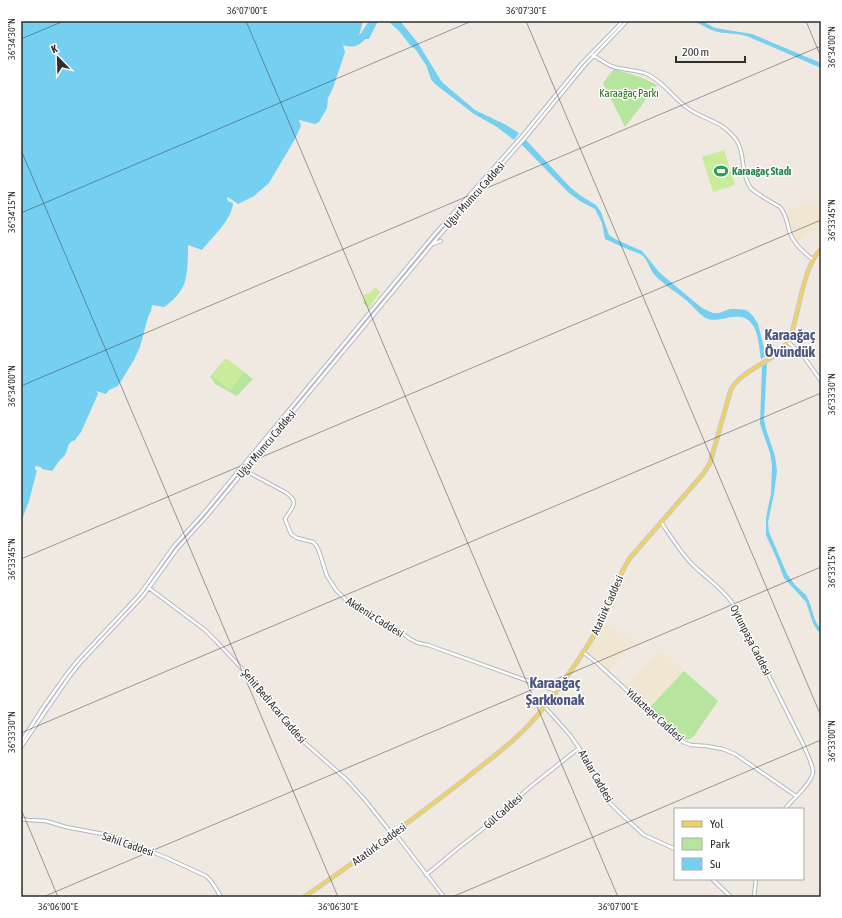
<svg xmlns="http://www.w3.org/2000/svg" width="842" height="918" viewBox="0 0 842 918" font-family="'Asap Condensed',sans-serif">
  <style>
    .education { fill: #f0e6d1 }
    .green { fill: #b6e59e }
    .pitch { fill: #c9ec9a }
    .water { fill: #75cff0 }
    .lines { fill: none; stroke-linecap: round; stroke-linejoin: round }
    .minor-casing { stroke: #b4b7c1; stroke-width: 4.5 }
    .major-casing { stroke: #c9c9c9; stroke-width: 5 }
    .minor { stroke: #fff; stroke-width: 2.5 }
    .major { stroke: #f2d163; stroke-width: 3 }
    .ticks { fill: none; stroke: #2e2e2e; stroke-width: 1; stroke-opacity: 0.45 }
    .labels { text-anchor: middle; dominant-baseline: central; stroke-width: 3; stroke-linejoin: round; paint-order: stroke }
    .park-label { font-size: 11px; fill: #2c6e1b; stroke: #fff }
    .leisure-label { font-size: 11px; font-weight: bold; fill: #27864d; stroke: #fff; text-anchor: start }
    .street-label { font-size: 11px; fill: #2e2e2e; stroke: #fff }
    .district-label { font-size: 15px; font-weight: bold; fill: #4d5680; stroke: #fff }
    .neatline { fill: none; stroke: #2e2e2e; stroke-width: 1.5 }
    .ticks-label { font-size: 10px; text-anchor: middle; fill: #2e2e2e }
  </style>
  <rect width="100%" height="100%" fill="#efe9e1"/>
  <!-- education -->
  <path class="education" d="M821 199V226L797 242 791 230 787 215 788 210 798 206 814 203Z
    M602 626 609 627 636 640 609 670 589 653 588 648Z
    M661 650 684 670 648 706 626 685Z"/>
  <!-- green -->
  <path class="green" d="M614 69 643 78 657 85 625 127 603 83Z
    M225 359H227L253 379 237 396 215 384 213 380 210 377Z
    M684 671 718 701 694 736C691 739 688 740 684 739L649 708Z"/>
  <!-- pitch -->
  <path class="pitch" d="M724 150 735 185 713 192 702 157Z
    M375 287 380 292 369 308 362 303 365 300 364 299 365 298 363 295 370 293Z
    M227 359 244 373 230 390 212 376 225 360Z"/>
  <!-- water -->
  <path class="water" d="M21 21H363L359 36 369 21H378L369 39H365C358 47 353 48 343 45L345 52 333 88 328 98 327 108 319 122 315 124 299 120 301 126 295 139 269 183 254 196 238 204 228 197 227 198 228 201 233 203C232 220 212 237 202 250L188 245C188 256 188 267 186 277 184 290 174 300 164 307L152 305 151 311 148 317 140 347 134 360 118 386 109 390 106 394 96 391 98 394 81 432 75 440C67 443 69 446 66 453 65 456 62 458 60 460 57 464 55 467 52 471L42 469 41 467 36 466 35 467V470H37L29 501 21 522Z
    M388 21H400L418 43 440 79 443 83 475 110 506 125 519 133 514 140 497 127 474 114 435 84 431 79 426 65 416 50 410 45 399 31Z
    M691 21H702L715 28 752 34 821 63V68L749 37C739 33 728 34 718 32 708 30 701 23 691 21Z
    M525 139 571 188 581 196 596 205 601 212 609 235 615 239 642 251 660 273 667 279 690 298 702 308 713 313H719L730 309H738L746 310 750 313 753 316 758 324 766 356 761 359C759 347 759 328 748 320 735 310 717 326 704 317 697 312 692 305 686 300 675 291 662 284 653 273 649 267 647 259 642 255 639 253 634 252 630 250 622 247 614 243 605 239L602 223 595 209 580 201 569 193 521 144Z
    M767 362 764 419 766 429 775 456 777 471 774 494 768 522 769 532 787 574 795 585 806 595 809 601 815 620 817 624 821 628V633L817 630 813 623 806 602 784 578 776 557 766 535V518L771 493 772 465 770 453 763 433 760 424 762 366Z"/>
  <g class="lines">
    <defs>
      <path id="minor" d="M593 55C599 59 607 65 614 67 625 70 637 70 647 74 664 82 674 99 689 109 700 117 715 120 726 129 730 133 736 138 738 143 745 156 741 174 750 187 753 192 773 203 780 207 787 215 787 224 790 233 794 244 803 252 812 259
        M433 244 441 241
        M788 342 804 357 821 381
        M244 470 285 492C300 502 293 506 285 519L291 534 297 538 313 542 316 545 319 551 327 576 336 590 347 601 366 614 386 623 394 627 410 639 418 643 428 645 556 691
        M661 522C672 538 681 554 695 567 708 579 723 589 733 604L803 744C806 752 812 762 813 771 814 781 791 801 785 809
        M149 588 205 630 216 641 261 689 296 735 347 780 365 800 392 834
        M583 652 597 663 683 742 691 745 706 746 723 749 735 754 796 796
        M545 707 570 735 579 748 594 772 598 782 605 796 609 802 621 814 644 835 675 849
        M21 742 44 706 66 675 78 660 140 594 174 546 203 514 434 235 523 135 582 63 623 21
        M21 747 69 677 81 662 143 596 177 549 206 517 438 237 525 138 585 65 627 21
        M21 819 28 820 46 821 66 827 103 834 121 839 167 858 206 876C213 882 216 889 221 897
        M394 832 444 897
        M426 875 457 849 475 835 485 827 494 816 505 809 530 787 579 748
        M712 879 731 897
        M754 897 756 879"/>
      <path id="major" d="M304 897C357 861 409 822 460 783 490 759 522 737 545 706 565 680 585 653 600 624 612 602 616 578 630 558L703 474 710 463 731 389C745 367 774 363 788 341 792 335 793 328 795 321 800 301 806 263 821 249"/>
    </defs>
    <!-- minor casing -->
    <use href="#minor" class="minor-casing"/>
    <!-- major casing -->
    <use href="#major" class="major-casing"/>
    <!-- minor -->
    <use href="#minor" class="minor"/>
    <!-- major -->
    <use href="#major" class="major"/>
  </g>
  <!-- ticks -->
  <path class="ticks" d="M246 21 618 897M526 21 821 716M806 21 821 57M21 39 64 21M21 150 338 897M21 213 472 21M21 386 821 46M21 559 821 220M21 733 821 393M21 809 58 897M43 897 821 567M452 897 821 740"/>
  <!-- icons -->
  <defs>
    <symbol id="stadium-bare" viewBox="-9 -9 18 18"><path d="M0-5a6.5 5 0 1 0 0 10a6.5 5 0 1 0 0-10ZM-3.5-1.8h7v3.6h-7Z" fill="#2e9e5b" stroke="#fff" stroke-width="2.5" paint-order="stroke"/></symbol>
  </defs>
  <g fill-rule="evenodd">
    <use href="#stadium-bare" x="711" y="161" width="20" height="20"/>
  </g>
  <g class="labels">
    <!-- park labels -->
    <g class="park-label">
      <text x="629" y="93">Karaağaç Parkı</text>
    </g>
    <!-- leisure labels -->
    <g class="leisure-label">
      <text x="732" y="171">Karaağaç Stadı</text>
    </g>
    <!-- street labels -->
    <g class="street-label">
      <text transform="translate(474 195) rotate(-48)">Uğur Mumcu Caddesi</text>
      <text transform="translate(266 444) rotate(-50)">Uğur Mumcu Caddesi</text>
      <text transform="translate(607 605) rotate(-66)">Atatürk Caddesi</text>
      <text transform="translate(375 617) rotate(32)">Akdeniz Caddesi</text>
      <text transform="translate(751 640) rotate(63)">Oytunpaşa Caddesi</text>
      <text transform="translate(274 706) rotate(50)">Şehit Bedi Acar Caddesi</text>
      <text transform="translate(655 715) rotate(42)">Yıldıztepe Caddesi</text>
      <text transform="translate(596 776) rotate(60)">Atalar Caddesi</text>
      <text transform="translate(503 811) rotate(-41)">Gül Caddesi</text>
      <text transform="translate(128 844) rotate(19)">Sahil Caddesi</text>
      <text transform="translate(379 844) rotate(-36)">Atatürk Caddesi</text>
    </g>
    <!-- district labels -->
    <g class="district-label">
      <text x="790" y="334">Karaağaç<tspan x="790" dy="17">Övündük</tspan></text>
      <text x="555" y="682">Karaağaç<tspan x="555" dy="17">Şarkkonak</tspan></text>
    </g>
  </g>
  <!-- border -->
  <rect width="842" height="918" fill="none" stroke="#ffffff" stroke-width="44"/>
  <!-- legend -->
  <rect x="674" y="808" width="130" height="72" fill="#ffffff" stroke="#ababab"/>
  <rect x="682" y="821" width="20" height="6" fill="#f2d163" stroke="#ababab"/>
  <text x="710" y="828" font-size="12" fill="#2e2e2e">Yol</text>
  <rect x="682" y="838" width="20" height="12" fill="#b6e59e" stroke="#ababab"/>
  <text x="710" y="848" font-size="12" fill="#2e2e2e">Park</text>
  <rect x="682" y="858" width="20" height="12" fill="#75cff0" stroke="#ababab"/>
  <text x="710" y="868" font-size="12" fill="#2e2e2e">Su</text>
  <!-- north arrow -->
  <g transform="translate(58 58) rotate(337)" stroke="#ffffff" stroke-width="3" paint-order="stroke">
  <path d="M0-3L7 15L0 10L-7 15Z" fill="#2e2e2e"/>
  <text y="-6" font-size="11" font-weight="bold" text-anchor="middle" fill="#2e2e2e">K</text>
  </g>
  <!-- scale -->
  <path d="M676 56v6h69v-6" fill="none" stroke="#2e2e2e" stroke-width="2"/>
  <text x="682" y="56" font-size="12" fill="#2e2e2e" stroke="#ffffff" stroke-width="3" paint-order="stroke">200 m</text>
  <rect x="22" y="22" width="798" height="874" class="neatline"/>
  <g class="ticks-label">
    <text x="247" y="14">36°07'00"E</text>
    <text x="526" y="14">36°07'30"E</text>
    <text transform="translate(11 39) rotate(-90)" y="4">36°34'30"N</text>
    <text transform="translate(831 47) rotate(-90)" y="4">36°34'00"N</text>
    <text transform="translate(11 212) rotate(-90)" y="4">36°34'15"N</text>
    <text transform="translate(831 220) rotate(-90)" y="4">36°33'45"N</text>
    <text transform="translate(11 386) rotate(-90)" y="4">36°34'00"N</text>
    <text transform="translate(831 394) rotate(-90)" y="4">36°33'30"N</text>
    <text transform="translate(11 559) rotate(-90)" y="4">36°33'45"N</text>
    <text transform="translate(831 567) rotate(-90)" y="4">36°33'15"N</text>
    <text transform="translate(11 732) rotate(-90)" y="4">36°33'30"N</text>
    <text transform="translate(831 741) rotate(-90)" y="4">36°33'00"N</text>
    <text x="58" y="910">36°06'00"E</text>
    <text x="338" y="910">36°06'30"E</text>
    <text x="618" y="910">36°07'00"E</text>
  </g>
</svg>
